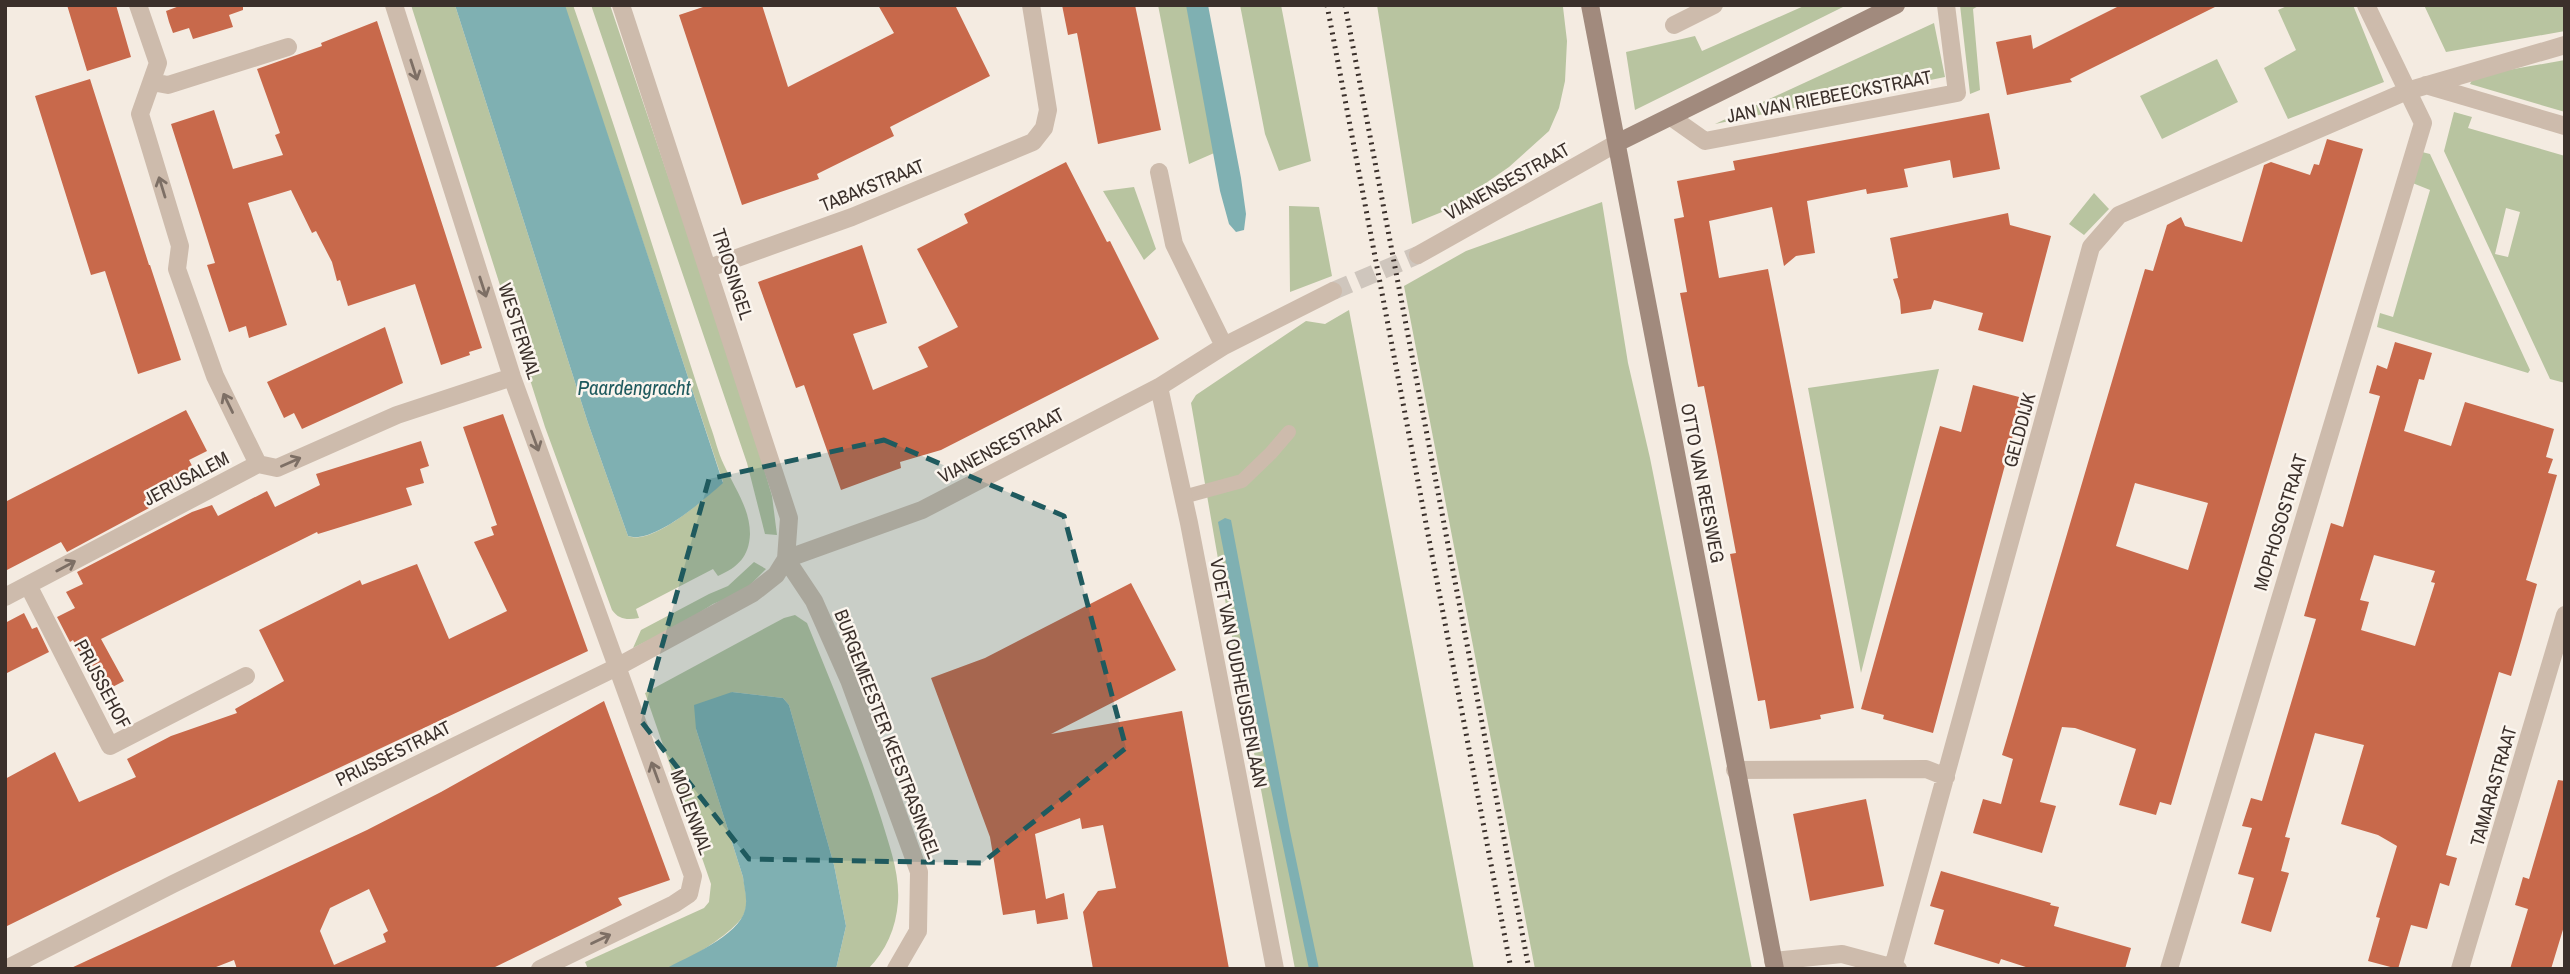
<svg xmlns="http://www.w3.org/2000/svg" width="2570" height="974" viewBox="0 0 2570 974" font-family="'Archivo Narrow',sans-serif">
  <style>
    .green { fill: #b8c4a0; fill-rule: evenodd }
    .water { fill: #7fb0b2 }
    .building { fill: #c8694b; fill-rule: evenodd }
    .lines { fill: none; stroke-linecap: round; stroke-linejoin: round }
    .street-tunnel { stroke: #cfc6bd; stroke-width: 18; stroke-dasharray: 18 9; stroke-linecap: butt }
    .lane { stroke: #cdbbac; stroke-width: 14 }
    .street { stroke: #cdbbac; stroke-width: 18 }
    .secondary { stroke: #a18a7d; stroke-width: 18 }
    .rail { stroke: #3b302b; stroke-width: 5; stroke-dasharray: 2 5; stroke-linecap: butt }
    .oneway { stroke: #7d6f65 }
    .marked { fill: #1f5a5e; fill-opacity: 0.2; stroke: #1f5a5e; stroke-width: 5; stroke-dasharray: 14 9; stroke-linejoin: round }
    .labels { text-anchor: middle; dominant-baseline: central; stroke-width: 5; stroke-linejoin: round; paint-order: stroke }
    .street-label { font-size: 19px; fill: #3b302b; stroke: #fbf5ee }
    .water-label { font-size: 21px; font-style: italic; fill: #1f5a5e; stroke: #fbf5ee }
  </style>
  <rect width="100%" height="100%" fill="#f4ebe1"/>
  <!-- green -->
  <path class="green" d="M411 5H455L588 423 628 536C652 546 705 499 723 482L564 5H573C622 144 664 285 710 425 715 438 718 453 724 465 734 487 750 508 750 534 749 557 738 567 718 576L713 569 636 609 639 618C628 620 619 620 612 610L545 427Z
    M591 5H610L744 400 772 496 777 535 765 534 747 463Z
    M1158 5H1202L1228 147 1189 164Z
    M1240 5H1281L1311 161 1279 171 1265 134Z
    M1377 5H1562L1563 7 1567 41 1565 81 1559 108 1549 131 1509 167 1447 210 1412 224Z
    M1806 5H1847L1635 110 1626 52 1695 36 1702 51Z
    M1960 5H1980L1973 9 1980 90 1970 94Z
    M2289 5H2353L2384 82 2288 119 2264 68 2296 50 2278 10Z
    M2424 5H2565V31L2446 52Z
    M1934 23 1945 77 1715 124Z
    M2217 59 2238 102 2162 139 2140 96Z
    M2565 60V112L2470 84 2474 76Z
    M2454 112 2472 117 2468 128 2565 156V383L2550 379 2444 151ZM2506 208 2520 212 2508 257 2495 254Z
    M2418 151 2430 154 2530 370 2528 373 2377 327 2380 313 2393 317 2430 190 2410 182Z
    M1134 187 1156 249 1144 260 1103 191Z
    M2094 193 2109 209 2084 235 2069 224Z
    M1602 202 1628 363 1650 458 1752 969H1535L1404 286 1466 251Z
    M1289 206 1319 207 1332 276 1290 292Z
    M1349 310 1474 969H1295L1226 605 1191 403 1196 395 1306 321 1325 324Z
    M1939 369 1861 673 1808 388Z
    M754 562 766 569 743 592 713 604 680 625 633 648 641 630 709 594 728 586Z
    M795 615 807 623C833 687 860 752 881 818 889 845 900 873 898 902 896 928 886 951 868 969H836L846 926 834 865 789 705 783 698 732 692 696 720V729L743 877C745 889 749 903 744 914 737 931 682 965 665 969 647 972 608 969 588 969L585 962 704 908 709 902 711 884 645 693 784 618Z"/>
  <!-- water -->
  <path class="water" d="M455 5H565L723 483C705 499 653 545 628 536L588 423Z
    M1186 5H1208L1241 178 1246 214 1244 230 1236 232 1229 224 1220 191Z
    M1225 518 1231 520 1290 831 1319 969H1309L1257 723 1218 522Z
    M732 692 783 698 789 705 834 865 846 926 836 969H665C687 957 739 936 745 910 748 899 744 888 743 877L696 729 694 705Z"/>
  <!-- building -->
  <path class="building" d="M67 5H116L131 57 87 71Z
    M182 5H243V10L229 15 233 27 193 39 189 28 173 33 169 22 166 11Z
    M709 5H762L788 87 894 33 878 5H955L990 76 890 127 894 136 817 174 819 179 742 205 679 15Z
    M1062 5H1135L1161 130 1098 144 1077 33 1068 35Z
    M2121 5H2219L2070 79 2072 82 2007 95 1996 42 2031 35 2033 49Z
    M377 21 482 348 469 352 470 355 441 365 415 284 348 306 340 280 337 281 332 262 316 231 312 233 291 190 248 203 287 325 249 338 246 326 229 332 207 265 215 263 171 124 214 110 233 169 283 155 275 135 280 133 257 69 322 46 321 43Z
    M90 79 149 265H150L181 360 138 374 105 271 91 275 35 96Z
    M1989 113 2000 169 1953 178 1950 160 1904 169 1908 187 1867 194 1866 189 1807 201 1815 253 1796 256 1784 266 1772 207 1709 221 1719 278 1768 269 1854 708 1820 715 1821 719 1770 729 1765 700 1758 701 1730 554 1736 553 1718 457 1704 386 1698 387 1680 293 1687 292 1674 219 1684 217 1677 181 1735 170 1733 161Z
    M2327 139 2363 149 2171 805 2160 802 2156 815 2119 805 2136 749 2075 728 2062 727 2040 802 2056 806 2042 853 1973 833 1983 799 2001 804 2013 759 2002 755 2145 269 2153 271 2167 225 2181 217 2185 226 2242 242 2264 165 2271 162 2310 175 2314 164 2319 165ZM2135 483 2208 503 2188 570 2116 546Z
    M1066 162 1107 242 1110 241 1159 339 941 450 900 462 901 468 841 490 804 385 796 388 758 282 862 245 887 323 853 334 873 390 928 367 918 347 958 327 917 249 968 223 964 214Z
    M2008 213 2010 225 2051 236 2023 342 1978 330 1983 313 1934 300 1931 309 1901 314 1900 301 1893 279 1898 278 1890 238Z
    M385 327 403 383 302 429 294 413 284 418 267 382Z
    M2395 342 2432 353 2424 380 2419 379 2404 431 2451 446 2465 402 2554 429 2546 457 2553 459 2548 473 2557 475 2526 580 2537 584 2522 638 2511 676 2499 672 2446 855 2457 858 2449 886 2440 883 2427 929 2411 925 2398 969 2368 961 2380 918 2376 917 2397 846 2378 835 2341 824 2364 745 2315 733 2285 837 2290 838 2281 871 2289 873 2271 932 2241 923 2254 878 2238 874 2252 828 2242 826 2251 798 2262 801 2316 619 2304 616 2331 523 2343 527 2380 396 2369 393 2377 365 2387 369ZM2374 555 2435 571 2431 582 2435 583 2415 646 2361 630 2369 602 2360 600Z
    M1973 385 2023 398 1933 733 1883 719 1884 715 1861 709 1940 426 1961 432Z
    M186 410 207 451 189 460 197 475 145 498 149 508 67 552 61 542 5 571V502Z
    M503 414 588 651 115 873 5 927V779L55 752 79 802 136 777 127 759 171 736 237 713 235 709 284 681 259 630 360 580 362 585 417 564 449 639 507 611 474 542 494 535 491 527 497 525 463 427Z
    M421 441 429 466 420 469 424 483 406 488 412 505 318 534 317 532 101 639 124 681 101 693 73 640 70 642 57 617 75 608 66 592 83 584 77 572 192 512 212 505 218 516 267 491 275 507 320 485 316 474Z
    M1131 583 1176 670 1051 734 1182 711 1229 969H1093L1083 912 1098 891 1116 888 1103 825 1082 829 1080 818 1035 834 1046 899 1064 893 1068 919 1037 924 1035 910 1003 915 990 837 931 678 985 658Z
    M24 613 32 629 37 627 49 652 5 674V623Z
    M604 701 670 880 618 898 622 905 491 969H237L234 960 211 969H69L367 830 441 792ZM369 889 388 931 383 934 386 942 334 965 320 931 330 908Z
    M2558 780 2565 781V923L2551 969H2510L2528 909 2515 905 2523 877 2529 879Z
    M1866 799 1884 886 1810 901 1793 814Z
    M1941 871 2051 903 2050 905 2059 907 2054 926 2131 948 2125 969H2032L2001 959 1999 964 1934 944 1944 910 1930 906Z"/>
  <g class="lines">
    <!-- street-tunnel -->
    <path class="street-tunnel" d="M1333 291 1418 255"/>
    <!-- lane -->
    <path class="lane" d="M1183 497 1242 481 1271 453 1289 432"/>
    <!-- street -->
    <path class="street" d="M138 5 158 63 140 114 180 246 177 269 215 376 258 464
      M394 5 512 377 693 876 689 894 674 904 540 969
      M1674 25 1714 5
      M152 82 168 85 288 47
      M2426 85 2565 126
      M1671 117 1705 141 1957 93 1946 5
      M1159 172 1174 244 1224 346
      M1418 255 1617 143
      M709 268 852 217 1033 142 1044 128 1048 110 1031 5
      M1159 387 1189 523 1275 969
      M786 559 922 510 1159 387 1224 346 1333 291
      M786 559 814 601 849 680 919 872 918 931 896 969
      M28 585 110 746 246 676
      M5 597 258 464 277 468 397 415 512 377
      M1735 770 1926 769 1946 777
      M1773 961 1842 954 1898 969
      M1893 967 2091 247 2119 215 2407 91 2565 45
      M6 969 173 884 617 667 753 593 776 575 786 559 789 518 621 5
      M2169 969 2423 123 2366 5
      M2460 969 2565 615"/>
    <!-- secondary -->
    <path class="secondary" d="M1590 5 1775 969
      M1617 143 1896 5"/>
    <!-- rail -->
    <path class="rail" d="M1327 5 1511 969
      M1345 5 1529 969"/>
  </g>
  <!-- one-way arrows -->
  <defs><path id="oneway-shaft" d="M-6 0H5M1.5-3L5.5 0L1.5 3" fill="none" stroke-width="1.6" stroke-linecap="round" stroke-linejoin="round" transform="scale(1.75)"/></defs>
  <g class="oneway">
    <use href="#oneway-shaft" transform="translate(414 70) rotate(72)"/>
    <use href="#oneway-shaft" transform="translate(162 187) rotate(-107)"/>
    <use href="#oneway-shaft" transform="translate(483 287) rotate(72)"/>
    <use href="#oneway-shaft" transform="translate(228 403) rotate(-116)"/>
    <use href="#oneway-shaft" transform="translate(535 441) rotate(70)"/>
    <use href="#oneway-shaft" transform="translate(291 462) rotate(-24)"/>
    <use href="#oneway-shaft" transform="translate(66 566) rotate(-28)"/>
    <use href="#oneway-shaft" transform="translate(655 772) rotate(-110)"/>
    <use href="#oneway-shaft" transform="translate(601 939) rotate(-26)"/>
  </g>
  <!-- marked area -->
  <path class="marked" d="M884 440 1064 516 1126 748 982 863 749 859 641 721 709 479Z"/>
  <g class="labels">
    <!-- street labels -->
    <g class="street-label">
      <text transform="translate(1829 96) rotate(-11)">JAN VAN RIEBEECKSTRAAT</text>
      <text transform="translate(1507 181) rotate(-29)">VIANENSESTRAAT</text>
      <text transform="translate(872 185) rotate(-22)">TABAKSTRAAT</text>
      <text transform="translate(733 274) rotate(72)">TRIOSINGEL</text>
      <text transform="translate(520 331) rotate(72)">WESTERWAL</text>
      <text transform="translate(2019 430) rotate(-75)">GELDDIJK</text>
      <text transform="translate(1001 445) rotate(-28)">VIANENSESTRAAT</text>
      <text transform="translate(186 478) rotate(-28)">JERUSALEM</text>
      <text transform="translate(1703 483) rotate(79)">OTTO VAN REESWEG</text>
      <text transform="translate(2280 522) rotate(-73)">MOPHOSOSTRAAT</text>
      <text transform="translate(1239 673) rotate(79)">VOET VAN OUDHEUSDENLAAN</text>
      <text transform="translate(103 684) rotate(62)">PRIJSSEHOF</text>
      <text transform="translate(888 734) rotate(69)">BURGEMEESTER KEESTRASINGEL</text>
      <text transform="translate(393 753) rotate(-26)">PRIJSSESTRAAT</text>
      <text transform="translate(2493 786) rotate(-74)">TAMARASTRAAT</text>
      <text transform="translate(692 812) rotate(70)">MOLENWAL</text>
    </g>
    <!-- water labels -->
    <g class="water-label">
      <text x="634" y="387">Paardengracht</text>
    </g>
  </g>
  <!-- border -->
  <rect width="2570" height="974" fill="none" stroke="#3b302b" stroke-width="14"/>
</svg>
